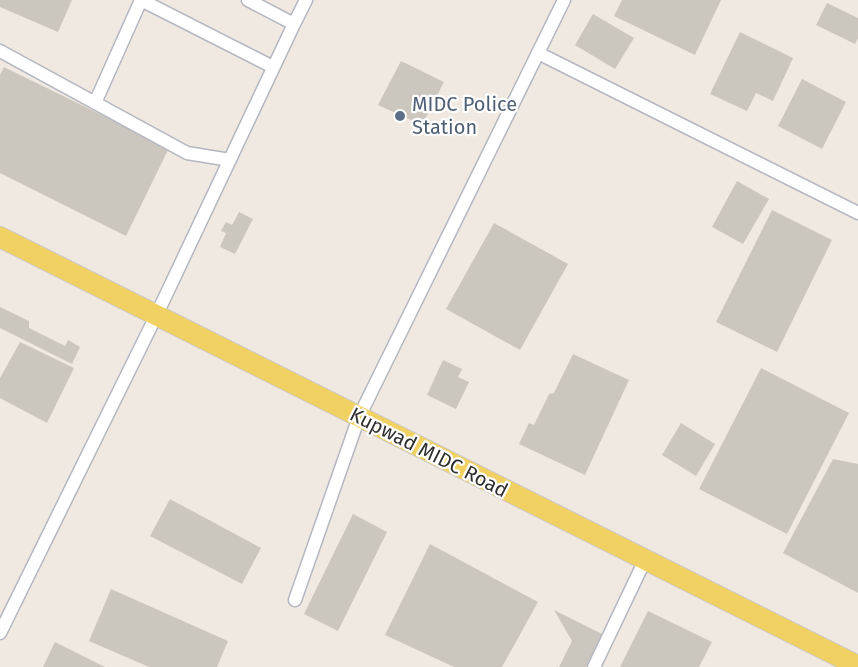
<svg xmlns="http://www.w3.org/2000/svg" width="858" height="667" viewBox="0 0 858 667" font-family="'Fira Sans',sans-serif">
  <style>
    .building { fill: #cbc7bf }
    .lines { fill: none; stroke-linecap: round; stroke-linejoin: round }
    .street-casing { stroke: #b4b7c1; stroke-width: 15 }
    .primary-casing { stroke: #c9c9c9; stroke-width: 22 }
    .street { stroke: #fff; stroke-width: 12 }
    .primary { stroke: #f2d163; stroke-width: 20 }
    .service-dot { fill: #5c6f8a; stroke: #fff; stroke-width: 2 }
    .labels { text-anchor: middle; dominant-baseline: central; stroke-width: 4.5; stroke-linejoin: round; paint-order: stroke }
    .service-label { font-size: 20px; fill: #4e5e75; stroke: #fff; text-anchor: start }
    .street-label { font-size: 20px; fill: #2e2e2e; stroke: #fff }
  </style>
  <rect width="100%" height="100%" fill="#efe9e1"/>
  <!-- building -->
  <path class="building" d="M0 0H72L58 32 0 7Z
    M622 0H721L695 55 614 16Z
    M827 3 858 18V38L855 44 816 25Z
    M593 14 634 38 615 69 575 45Z
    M740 32 793 58 773 101 756 93 747 111 710 94Z
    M401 61 444 82 422 125 378 105Z
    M4 67 169 148 126 236 0 173V75Z
    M802 79 846 102 822 149 778 126Z
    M737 181 769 199 743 244 712 227Z
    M772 210 832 240 777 352 716 322Z
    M239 212 253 219 235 254 220 247 226 233 221 231 226 222 232 225Z
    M494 223 568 264 520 350 446 309Z
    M0 307 29 321V328L65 346 68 340 80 347 72 364 0 328Z
    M20 342 74 368 47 423 0 398V378Z
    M573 354 629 380 585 475 519 444 529 423 534 425 549 394 554 393Z
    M443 360 462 369 458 377 469 382 456 409 427 395Z
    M761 368 849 413 787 534 699 489Z
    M681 423 715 444 696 476 662 455Z
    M833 459 858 464V593L783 553Z
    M170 499 261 548 242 584 150 536Z
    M353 514 387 532 338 631 304 614Z
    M430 544 538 602 502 667H454L385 635Z
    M111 589 228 641 217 667H149L89 641Z
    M554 610 602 634 586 667H559L572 641Z
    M648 611 712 642 699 667H620Z
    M55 642 105 667H43Z"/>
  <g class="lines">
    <defs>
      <path id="street" d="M294 24 306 0
        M0 51 187 153 230 160
        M538 53 858 213
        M95 103 141 0 273 67
        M295 600 359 417 564 0
        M0 633 156 316 294 24 248 0
        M594 667 645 560"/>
      <path id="primary" d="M0 237 858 666"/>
    </defs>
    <!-- street casing -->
    <use href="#street" class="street-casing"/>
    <!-- primary casing -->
    <use href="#primary" class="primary-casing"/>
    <!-- street -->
    <use href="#street" class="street"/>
    <!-- primary -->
    <use href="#primary" class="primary"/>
  </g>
  <!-- markers -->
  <circle class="service-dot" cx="400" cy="116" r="6"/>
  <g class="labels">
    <!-- service labels -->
    <g class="service-label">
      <text x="412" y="104">MIDC Police<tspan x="412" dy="23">Station</tspan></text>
    </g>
    <!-- street labels -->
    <g class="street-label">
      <text transform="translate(429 452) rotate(27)">Kupwad MIDC Road</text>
    </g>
  </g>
</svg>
